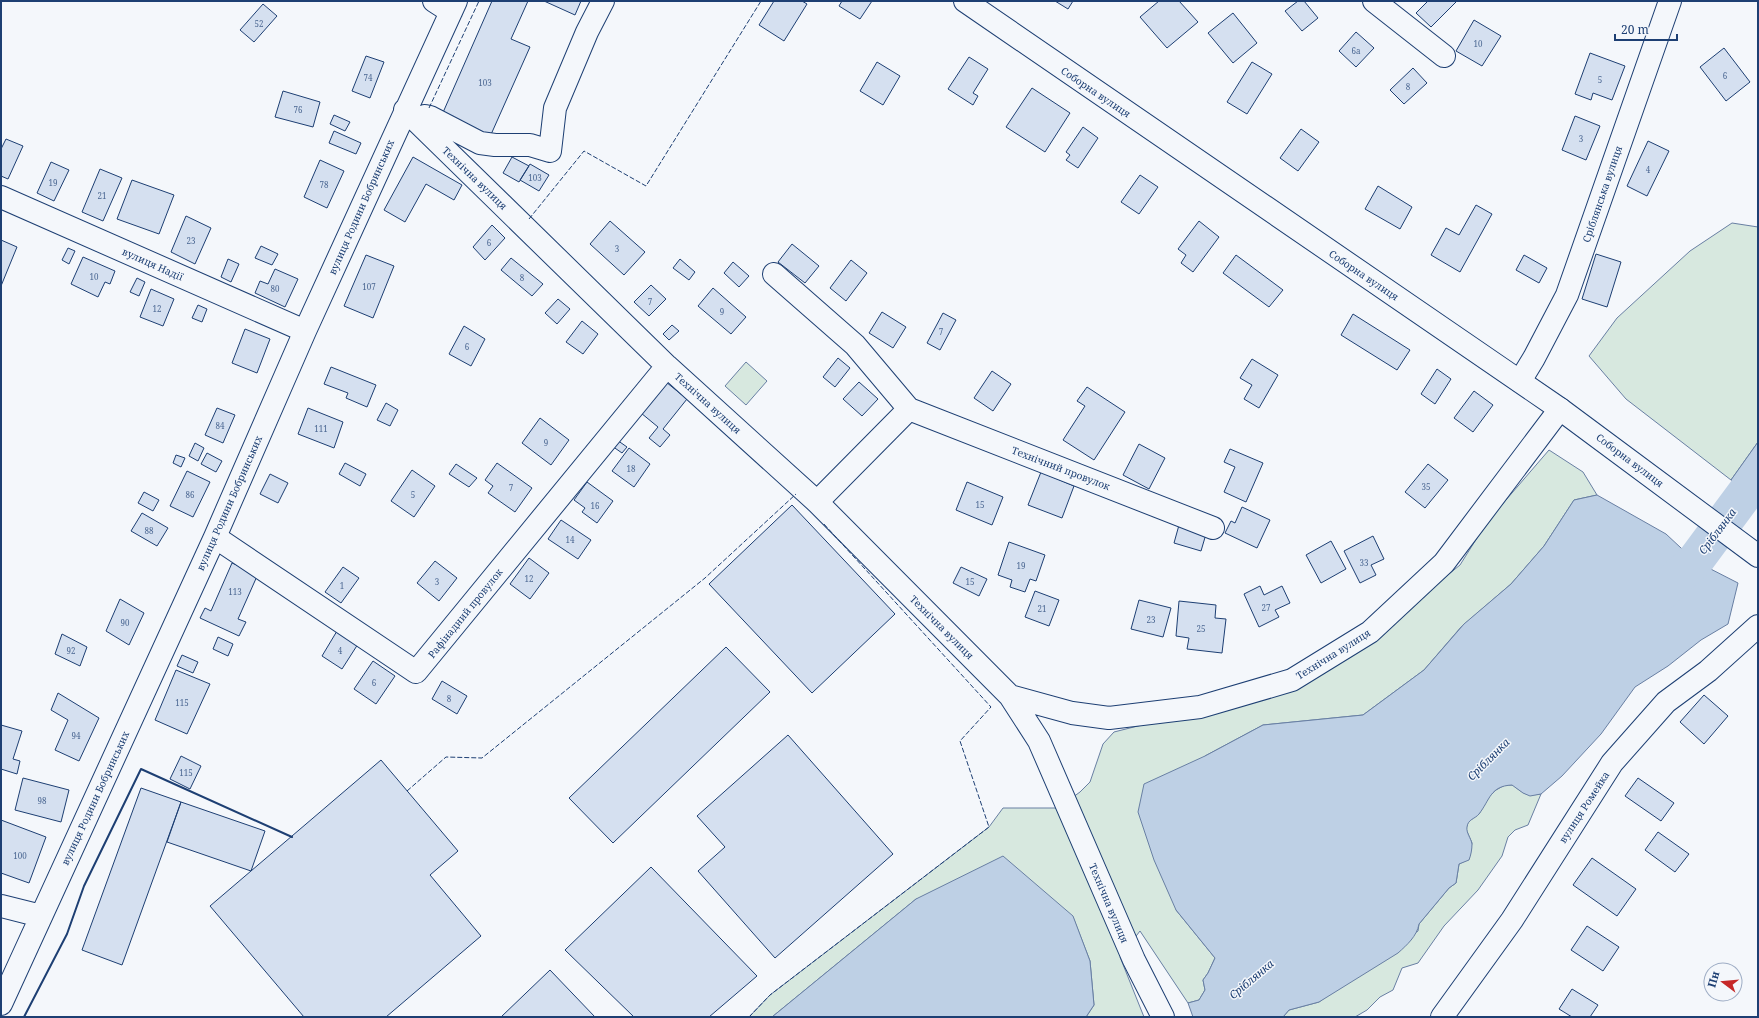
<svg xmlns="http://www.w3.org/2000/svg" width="1759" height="1018" viewBox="0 0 1759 1018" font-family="'Noto Serif',serif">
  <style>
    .green { fill: #d7e8df; stroke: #687fa3 }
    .water { fill: #bed0e5; stroke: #687fa3 }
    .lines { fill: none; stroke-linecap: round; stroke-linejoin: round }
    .river { stroke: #bed0e5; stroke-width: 37 }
    .building { fill: #d5e0f0; stroke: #1d3f73 }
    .minor-casing { stroke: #1d3f73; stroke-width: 24 }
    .major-casing { stroke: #1d3f73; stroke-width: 24 }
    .minor { stroke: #f4f7fb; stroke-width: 22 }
    .major { stroke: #f4f7fb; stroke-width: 22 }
    .fence { stroke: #1d3f73; stroke-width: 1; stroke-dasharray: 5 2; stroke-linecap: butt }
    .wall { stroke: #1d3f73; stroke-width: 2 }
    .labels { text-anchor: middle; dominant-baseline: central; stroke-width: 3; stroke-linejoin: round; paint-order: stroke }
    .number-label { font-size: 8px; fill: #4b6792 }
    .street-label { font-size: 10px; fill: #1d3f73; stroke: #f4f7fb }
    .water-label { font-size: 11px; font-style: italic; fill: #1d3f73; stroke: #f4f7fb }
  </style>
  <rect width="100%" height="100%" fill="#f4f7fb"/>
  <!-- green -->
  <path class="green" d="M1732 223 1758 227V442L1731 480 1626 399 1589 356 1617 318 1690 251Z
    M746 362 767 381 746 405 725 386Z
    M1549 450 1583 472 1597 495 1574 500 1544 546 1511 584 1461 627 1424 670 1363 715 1263 725 1205 756 1176 910 1215 958 1208 973 1203 980 1205 990 1199 1000 1188 1003 1140 931 1120 957 1144 1017H1086L1094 1005 1090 961 1073 917 916 899 772 1017H749L770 995 989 827 1003 808H1058L1080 792 1090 782 1103 744 1114 732 1245 699 1422 596 1460 565 1487 522Z
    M1505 785H1513C1524 794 1526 796 1541 794L1528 825 1515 830 1508 837 1502 856 1478 890 1444 926 1418 963 1402 968 1393 990 1380 997 1367 1010 1355 1017H1283L1289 1010 1319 1002 1418 931 1419 924 1449 888 1456 883 1459 864 1469 859 1472 843 1466 829 1468 822 1479 814 1489 797 1496 790Z"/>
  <!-- water -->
  <path class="water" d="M1758 442V493L1731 480Z
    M1597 495 1666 534 1695 561 1738 583 1728 624 1701 640 1668 666 1635 687 1601 734 1562 776 1541 794 1530 796 1523 793 1512 785C1490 786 1490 800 1479 814 1475 819 1468 819 1467 827 1466 833 1471 838 1472 844 1472 849 1471 855 1469 860L1459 864 1456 883 1449 888 1419 924C1417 936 1407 945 1398 953L1319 1002 1289 1010 1283 1017H1193L1188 1003 1199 1000 1205 990 1203 980 1208 973 1215 958 1176 910 1154 860 1138 812 1144 784 1205 756 1263 725 1363 715 1424 670 1464 624 1511 584 1544 546 1574 500Z
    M1003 856 1073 916 1090 961 1094 1005 1086 1017H772L916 899Z"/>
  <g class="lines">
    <!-- river -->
    <path class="river" d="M1658 595 1695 561 1758 476"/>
  </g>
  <!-- building -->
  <path class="building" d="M492 1H528L511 39 530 47 489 139 441 117Z
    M544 1H581L575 15Z
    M774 1H802L807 4 784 41 759 25Z
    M842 1H872L860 19 839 6Z
    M1055 1H1073L1068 9Z
    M1159 1H1179L1198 22 1167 48 1140 17Z
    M1298 1H1304L1318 18 1302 31 1285 11Z
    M1428 1H1457L1431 27 1416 13Z
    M263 4 277 16 254 42 240 30Z
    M1233 13 1257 43 1233 63 1208 33Z
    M1474 20 1501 36 1482 66 1456 51Z
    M1356 32 1374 48 1356 67 1339 51Z
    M1724 48 1750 82 1726 101 1700 67Z
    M1590 53 1625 66 1612 100 1593 93 1591 100 1575 94Z
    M366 56 384 62 370 98 352 91Z
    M969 57 988 69 973 93 978 96 973 105 948 89Z
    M877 62 900 76 883 105 860 91Z
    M1252 62 1272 74 1247 114 1227 102Z
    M1413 68 1427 83 1404 104 1390 90Z
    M1032 88 1070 113 1045 152 1006 127Z
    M283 91 320 102 313 127 275 117Z
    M334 115 350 122 345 131 330 124Z
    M1575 116 1600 126 1586 160 1562 150Z
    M1083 127 1098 138 1078 168 1066 160 1070 155 1066 152Z
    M1301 129 1319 142 1298 171 1280 158Z
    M334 131 361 143 356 154 329 143Z
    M6 139 23 146 8 179 1 176V149Z
    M1648 141 1669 151 1647 196 1627 186Z
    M413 157 462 185 454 200 426 184 405 222 384 210Z
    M512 157 529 166 519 182 503 173Z
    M320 160 344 171 327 208 304 197Z
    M51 162 69 170 54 201 37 193Z
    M530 164 549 175 539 191 520 180Z
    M100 169 122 178 103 221 82 212Z
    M1140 175 1158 187 1139 214 1121 202Z
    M132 180 174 195 159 234 117 219Z
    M1378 186 1412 207 1400 229 1365 209Z
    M1476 205 1492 214 1460 272 1431 255 1446 228 1459 235Z
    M186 216 211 228 195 264 171 252Z
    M610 221 645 252 624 275 590 244Z
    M1199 221 1219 237 1193 272 1181 263 1186 255 1178 249Z
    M492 225 505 238 485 260 473 247Z
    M1 240 17 247 1 286Z
    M792 244 819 266 805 283 778 262Z
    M261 246 278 254 272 265 255 258Z
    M68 248 75 251 69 264 62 260Z
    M1596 254 1621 262 1607 307 1582 299Z
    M366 255 394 266 373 318 344 306Z
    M1236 255 1283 290 1269 307 1223 273Z
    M1524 255 1547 268 1539 283 1516 270Z
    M83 257 115 271 110 284 105 282 98 297 71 284Z
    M511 258 543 284 532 296 501 270Z
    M228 259 239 264 231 282 221 277Z
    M680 259 695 272 689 280 673 268Z
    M851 260 867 273 846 301 830 288Z
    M733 262 749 276 739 287 724 273Z
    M275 269 298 279 285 307 255 293 260 281 268 284Z
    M137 278 145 282 139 296 130 292Z
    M651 285 666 299 649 316 634 302Z
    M713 288 746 317 731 334 698 306Z
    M151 289 174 299 163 326 140 317Z
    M558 299 570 309 557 324 545 313Z
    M198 305 207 309 202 322 192 318Z
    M882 312 906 327 893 348 869 333Z
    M943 313 956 320 940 350 927 343Z
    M1353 314 1410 350 1397 370 1341 335Z
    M582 321 598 334 583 354 566 342Z
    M672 325 679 331 669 340 663 334Z
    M464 326 485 339 471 366 449 354Z
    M245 329 270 339 257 373 232 363Z
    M838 358 850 368 835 387 823 377Z
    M1252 359 1278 375 1259 408 1244 399 1252 385 1240 378Z
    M331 367 376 385 367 407 346 398 348 393 324 384Z
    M1437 369 1451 379 1435 404 1421 394Z
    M992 371 1011 384 993 411 974 398Z
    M666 382 687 399 663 429 670 435 660 447 649 438 658 427 641 413Z
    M859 382 878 399 862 416 843 399Z
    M1087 387 1125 412 1094 460 1063 440 1085 406 1077 401Z
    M1474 391 1493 405 1473 432 1454 418Z
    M386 403 398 410 390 426 377 420Z
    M217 408 235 415 223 443 205 435Z
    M308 408 343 422 334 448 298 434Z
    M540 418 569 440 551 465 522 443Z
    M617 440 627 447 622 453 612 446Z
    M195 443 204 448 198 461 189 456Z
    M1139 444 1165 458 1149 489 1123 475Z
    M629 448 650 464 634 487 612 471Z
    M1230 449 1263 463 1246 502 1224 492 1235 467 1224 462Z
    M207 453 222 461 216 472 201 464Z
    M176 455 185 458 181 467 173 463Z
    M345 463 366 474 360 486 339 474Z
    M497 463 532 488 515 512 488 493 493 486 485 480Z
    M456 464 477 478 469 487 449 474Z
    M1428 464 1448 480 1425 508 1405 492Z
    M412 470 435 486 414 517 391 501Z
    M187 471 210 482 193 517 170 506Z
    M1041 472 1074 486 1062 518 1028 505Z
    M270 474 288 483 278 503 260 494Z
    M587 482 613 501 597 523 582 512 585 508 574 500Z
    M967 482 1003 497 992 525 956 510Z
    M144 492 159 500 153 511 138 503Z
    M792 505 895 614 812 693 709 584Z
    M1242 507 1270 520 1257 548 1225 533 1231 521 1235 523Z
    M142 513 168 528 157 546 131 531Z
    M561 520 591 540 578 559 548 539Z
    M1179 525 1206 534 1201 551 1174 543Z
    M1373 536 1384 559 1371 565 1376 575 1360 583 1344 551Z
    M1331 541 1346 569 1321 583 1306 555Z
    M1009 542 1045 555 1036 581 1030 579 1025 592 1010 587 1012 580 998 575Z
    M529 558 549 573 530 599 510 584Z
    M435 561 457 578 439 601 417 583Z
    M232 563 258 574 238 619 246 622 239 636 200 618 205 608 211 611Z
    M343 567 359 578 341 603 325 592Z
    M961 567 987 579 979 596 953 583Z
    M1260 586 1264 595 1282 586 1290 603 1275 610 1279 617 1259 627 1244 594Z
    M1035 591 1059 600 1049 626 1025 617Z
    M120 599 144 613 129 645 106 631Z
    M1139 600 1171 608 1163 637 1131 629Z
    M1179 601 1216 605 1215 618 1226 619 1222 653 1187 649 1189 638 1176 636Z
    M337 631 358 644 342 669 322 656Z
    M62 634 87 647 80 666 55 654Z
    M218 637 233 644 228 656 213 649Z
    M726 647 770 692 613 843 569 798Z
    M182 655 198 662 193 673 177 666Z
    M373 661 395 676 376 704 354 689Z
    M176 670 210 684 187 734 155 720Z
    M442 681 467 696 457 714 432 699Z
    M58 693 99 718 79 761 55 750 68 720 51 710Z
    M1704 695 1728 716 1704 744 1680 722Z
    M1 725 22 731 13 759 20 761 17 774 1 769Z
    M788 735 893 854 775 958 698 871 725 847 697 816Z
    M181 756 201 766 190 789 170 779Z
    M381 760 458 851 430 875 481 936 386 1017H304L210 906Z
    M23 778 69 790 61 822 15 810Z
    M1638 778 1674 803 1661 821 1625 796Z
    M141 788 181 802 122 965 82 950Z
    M181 802 265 831 251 871 167 842Z
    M1 820 46 837 29 883 1 873Z
    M1658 832 1689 854 1675 872 1645 850Z
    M1592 858 1636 889 1617 916 1573 885Z
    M651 867 757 976 709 1017H634L565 950Z
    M1587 926 1619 947 1603 971 1571 950Z
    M550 970 595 1017H501Z
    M1572 989 1598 1005 1590 1017H1572L1559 1009Z"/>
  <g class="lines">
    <defs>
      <path id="minor" d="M434 1 451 12
        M1374 1 1444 56
        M405 110 667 366 817 502 1010 696 1039 741 1134 960 1163 1017
        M419 123 425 116 430 117 480 143 495 145H530L550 151 555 108 587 32 603 1
        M1 197 305 331
        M774 274 855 345 909 409 1213 528
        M1520 381 1534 358 1567 295 1670 1
        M817 502 909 409
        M215 537 416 672 667 366
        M1010 696 1072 713 1109 718 1200 707 1292 680 1370 632 1444 563 1560 409
        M1 906 41 916
        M1 1004 215 537 305 331 456 1
        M1442 1017 1512 920 1612 763 1666 702 1708 671 1758 626"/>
      <path id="major" d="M965 1 1560 409 1758 556"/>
    </defs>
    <!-- minor casing -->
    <use href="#minor" class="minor-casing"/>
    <!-- major casing -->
    <use href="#major" class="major-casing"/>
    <!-- minor -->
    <use href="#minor" class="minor"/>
    <!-- major -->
    <use href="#major" class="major"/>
    <!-- fence -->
    <path class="fence" d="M429 108 479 1
      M529 219 584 151 646 186 761 1
      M407 791 446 757 482 758 705 578 796 494
      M749 1017 770 995 989 827 960 741 991 707 823 523"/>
    <!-- wall -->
    <path class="wall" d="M24 1017 67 934 84 886 141 769 292 837"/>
  </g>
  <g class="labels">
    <!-- number labels -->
    <g class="number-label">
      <text x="259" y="23">52</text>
      <text x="1478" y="43">10</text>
      <text x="1356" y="50">6а</text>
      <text x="1725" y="75">6</text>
      <text x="368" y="77">74</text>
      <text x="1600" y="79">5</text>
      <text x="485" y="82">103</text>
      <text x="1408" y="86">8</text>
      <text x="298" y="109">76</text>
      <text x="1581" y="138">3</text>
      <text x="1648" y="169">4</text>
      <text x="535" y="177">103</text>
      <text x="53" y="182">19</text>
      <text x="324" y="184">78</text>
      <text x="102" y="195">21</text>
      <text x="191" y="240">23</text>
      <text x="489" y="242">6</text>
      <text x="617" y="248">3</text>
      <text x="94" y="276">10</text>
      <text x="522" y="277">8</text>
      <text x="369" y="286">107</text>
      <text x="275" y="288">80</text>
      <text x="650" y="301">7</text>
      <text x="157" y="308">12</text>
      <text x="722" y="311">9</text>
      <text x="941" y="331">7</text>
      <text x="467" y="346">6</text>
      <text x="220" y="425">84</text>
      <text x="321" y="428">111</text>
      <text x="546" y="442">9</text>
      <text x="631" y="468">18</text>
      <text x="1426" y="486">35</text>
      <text x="511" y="487">7</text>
      <text x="190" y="494">86</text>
      <text x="413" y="494">5</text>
      <text x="980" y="504">15</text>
      <text x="595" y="505">16</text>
      <text x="149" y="530">88</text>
      <text x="570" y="539">14</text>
      <text x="1364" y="562">33</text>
      <text x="1021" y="565">19</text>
      <text x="529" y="578">12</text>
      <text x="437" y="581">3</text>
      <text x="970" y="581">15</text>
      <text x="342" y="585">1</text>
      <text x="235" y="591">113</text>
      <text x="1266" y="607">27</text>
      <text x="1042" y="608">21</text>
      <text x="1151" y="619">23</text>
      <text x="125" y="622">90</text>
      <text x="1201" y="628">25</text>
      <text x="71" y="650">92</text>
      <text x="340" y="650">4</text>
      <text x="374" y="682">6</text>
      <text x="449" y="698">8</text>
      <text x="182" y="702">115</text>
      <text x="76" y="735">94</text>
      <text x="186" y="772">115</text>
      <text x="42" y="800">98</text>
      <text x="20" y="855">100</text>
    </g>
    <!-- street labels -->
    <g class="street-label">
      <text transform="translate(1096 92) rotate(34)">Соборна вулиця</text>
      <text transform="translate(475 178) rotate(44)">Технічна вулиця</text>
      <text transform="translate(1602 194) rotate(-71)">Сріблянська вулиця</text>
      <text transform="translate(361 207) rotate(-66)">вулиця Родини Бобринських</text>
      <text transform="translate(153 264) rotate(24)">вулиця Надії</text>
      <text transform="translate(1364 275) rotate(34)">Соборна вулиця</text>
      <text transform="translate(708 403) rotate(42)">Технічна вулиця</text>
      <text transform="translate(1630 460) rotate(37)">Соборна вулиця</text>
      <text transform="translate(1061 468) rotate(21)">Технічний провулок</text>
      <text transform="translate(229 503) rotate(-66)">вулиця Родини Бобринських</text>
      <text transform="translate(465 613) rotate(-51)">Рафінадний провулок</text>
      <text transform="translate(942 627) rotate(45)">Технічна вулиця</text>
      <text transform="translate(1333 654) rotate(-32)">Технічна вулиця</text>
      <text transform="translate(95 798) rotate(-65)">вулиця Родини Бобринських</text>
      <text transform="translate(1584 807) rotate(-57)">вулиця Ромейка</text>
      <text transform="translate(1109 903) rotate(67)">Технічна вулиця</text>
    </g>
    <!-- water labels -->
    <g class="water-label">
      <text transform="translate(1717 531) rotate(-53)">Сріблянка</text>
      <text transform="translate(1488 759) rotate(-45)">Сріблянка</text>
      <text transform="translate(1251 979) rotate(-40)">Сріблянка</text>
    </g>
  </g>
  <!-- border -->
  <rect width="1759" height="1018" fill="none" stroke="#1d3f73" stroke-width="4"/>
  <!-- north arrow -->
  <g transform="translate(1723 982) rotate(286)"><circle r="19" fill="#f4f7fb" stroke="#9eadc5"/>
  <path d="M0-3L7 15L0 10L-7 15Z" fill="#c62828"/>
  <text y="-6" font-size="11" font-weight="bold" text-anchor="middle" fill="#1d3f73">Пн</text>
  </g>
  <!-- scale -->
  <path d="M1615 34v6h62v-6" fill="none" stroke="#1d3f73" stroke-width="2"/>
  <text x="1621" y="34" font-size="12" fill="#1d3f73" stroke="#f4f7fb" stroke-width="3" paint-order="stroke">20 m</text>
</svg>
